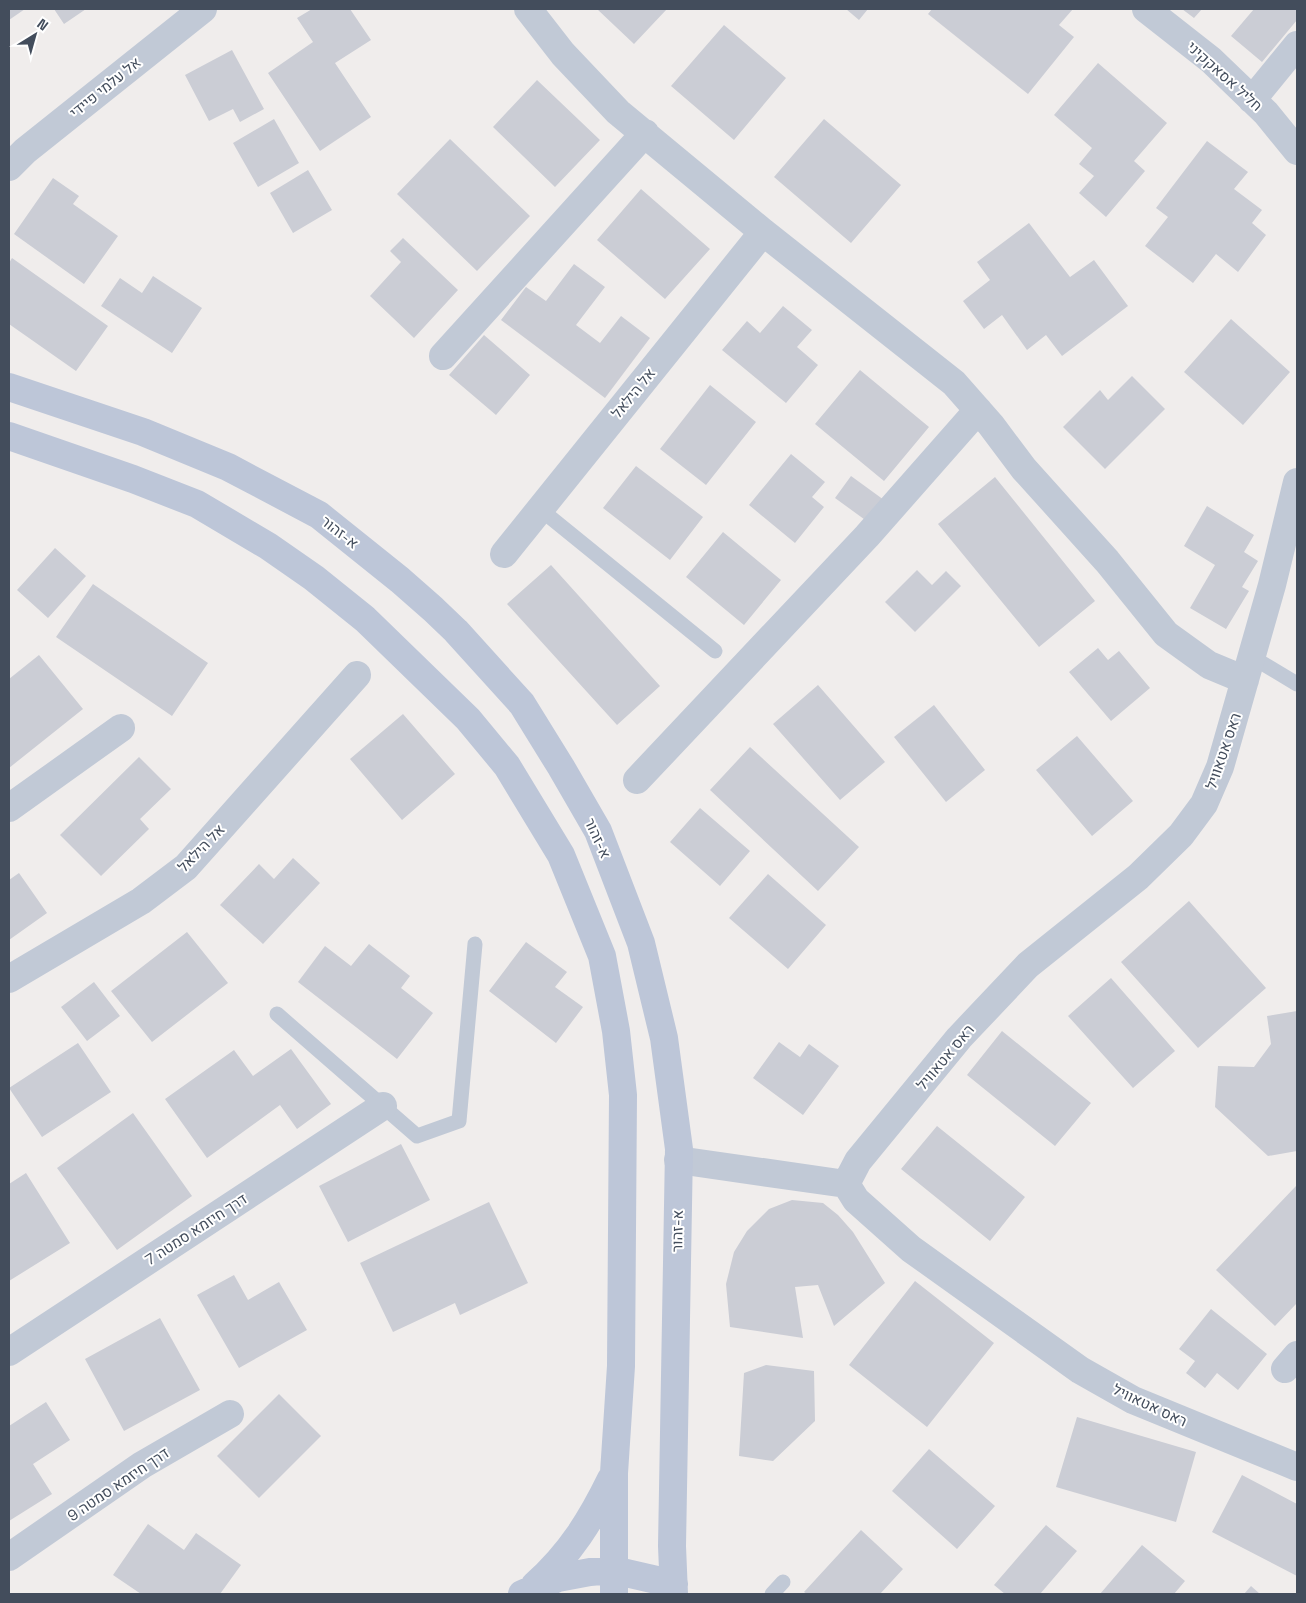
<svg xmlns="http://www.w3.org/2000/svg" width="1306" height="1603" viewBox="0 0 1306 1603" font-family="'Space Grotesk',Heebo,sans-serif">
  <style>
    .building { fill: #cbcdd5 }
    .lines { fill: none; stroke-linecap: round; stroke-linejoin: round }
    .lane { stroke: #c1c9d6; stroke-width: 15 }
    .street { stroke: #c1c9d6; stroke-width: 28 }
    .secondary { stroke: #bdc6d8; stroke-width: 28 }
    .labels { text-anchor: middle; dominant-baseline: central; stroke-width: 4; stroke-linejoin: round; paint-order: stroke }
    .street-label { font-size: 15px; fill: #434d5c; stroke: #fff }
  </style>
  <rect width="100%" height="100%" fill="#f0edec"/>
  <!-- building -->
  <path class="building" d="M9 9H25L9 20Z
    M54 9H86L64 24Z
    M312 9H350L371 40 335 63 371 117 320 151 268 73 313 42 297 18Z
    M597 9H667L634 44Z
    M846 9H868L859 20Z
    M932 9H1073L1059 25 1074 37 1028 94 928 14Z
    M1182 9H1202L1194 18Z
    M1254 9H1297V20L1262 62 1231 36Z
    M724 25 786 78 734 140 671 86Z
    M232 50 264 109 240 122 233 109 209 121 185 75Z
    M1098 63 1167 123 1134 161 1145 171 1106 217 1079 193 1094 176 1079 164 1092 148 1054 115Z
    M537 80 600 140 555 187 493 127Z
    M274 119 299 163 258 187 233 143Z
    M824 119 901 185 851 243 774 177Z
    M450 139 530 216 477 271 397 194Z
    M1207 141 1248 172 1234 189 1262 210 1252 223 1266 235 1238 272 1216 254 1193 283 1145 246 1168 217 1156 208Z
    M308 170 332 210 293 233 270 193Z
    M53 178 79 196 73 204 118 236 84 284 14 234Z
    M641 189 710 249 665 299 597 240Z
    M1029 223 1070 277 1094 260 1128 306 1062 356 1046 335 1027 350 1002 315 984 329 963 301 990 280 977 262Z
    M403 238 458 290 414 338 370 296 401 262 390 251Z
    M12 258 108 326 76 371 9 324V263Z
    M574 264 605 287 576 325 600 343 621 316 650 338 605 398 501 320 526 287 546 301Z
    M153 276 202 308 172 353 101 306 120 278 142 293Z
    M783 306 812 330 797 347 818 365 786 403 722 350 747 321 760 333Z
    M1231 319 1290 372 1243 425 1184 372Z
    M484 335 530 375 496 415 449 375Z
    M860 370 929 427 884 481 815 424Z
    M1132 376 1165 409 1105 469 1063 427 1100 390 1108 400Z
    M710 385 756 422 706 485 660 449Z
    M791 454 825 482 812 497 824 507 795 543 749 505Z
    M636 466 703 517 670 560 603 508Z
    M851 476 884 500 868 522 835 498Z
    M995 477 1095 601 1039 647 938 524Z
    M1207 506 1254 535 1244 552 1258 561 1242 587 1249 591 1226 629 1190 608 1215 565 1184 546Z
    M723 532 781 580 744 625 686 577Z
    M55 548 86 576 48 618 17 590Z
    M551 565 660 686 617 725 507 604Z
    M917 570 932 585 946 571 961 586 915 632 885 602Z
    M93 584 208 663 172 716 56 637Z
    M1098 648 1108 660 1119 651 1150 688 1111 721 1069 672Z
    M39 655 83 709 9 768V679Z
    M818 685 885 762 840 800 773 724Z
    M934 705 985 770 946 802 894 737Z
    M403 714 455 774 402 820 350 759Z
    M1077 736 1133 801 1092 836 1036 770Z
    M750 747 859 847 818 891 710 790Z
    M139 757 171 789 140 819 149 829 101 876 60 835Z
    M700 808 750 851 720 886 670 842Z
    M293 858 320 883 263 944 220 905 259 864 274 879Z
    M19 873 47 913 9 940V880Z
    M768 874 826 925 788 969 729 918Z
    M1189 901 1266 988 1198 1048 1121 962Z
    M187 932 228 983 152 1042 111 991Z
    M526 942 567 972 555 987 583 1007 556 1043 489 991Z
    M369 944 410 976 401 988 433 1013 397 1059 298 982 325 946 351 966Z
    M1111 978 1175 1051 1133 1088 1068 1016Z
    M94 982 120 1016 87 1041 61 1007Z
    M1297 1011V1151L1268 1156 1215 1107 1218 1066 1254 1067 1271 1044 1267 1016Z
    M1002 1031 1091 1103 1055 1146 967 1075Z
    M779 1042 800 1057 809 1044 839 1066 803 1115 753 1078Z
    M78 1043 111 1092 42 1137 9 1088Z
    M291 1049 331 1104 297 1129 280 1105 207 1158 165 1099 234 1050 253 1076Z
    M133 1113 192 1196 117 1250 57 1168Z
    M937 1126 1025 1197 990 1241 901 1169Z
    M401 1144 430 1200 348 1242 319 1186Z
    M26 1173 70 1243 9 1281V1184Z
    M1296 1186 1297 1187V1303L1275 1326 1216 1270Z
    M792 1200 823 1203 838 1215 853 1232 885 1283 834 1326 818 1285 795 1287 803 1338 730 1327 726 1284 734 1252 747 1231 769 1209Z
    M489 1202 528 1283 460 1315 455 1303 393 1332 360 1263Z
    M234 1275 248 1300 279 1282 307 1330 239 1368 197 1295Z
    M915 1281 994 1343 927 1427 849 1365Z
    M1211 1309 1267 1354 1238 1390 1217 1373 1205 1388 1186 1373 1195 1361 1179 1349Z
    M160 1318 200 1390 124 1431 85 1359Z
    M766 1365 814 1371 815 1421 773 1461 739 1456 744 1373Z
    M279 1394 321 1436 259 1498 217 1456Z
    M46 1402 70 1440 33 1464 52 1494 9 1521V1426Z
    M1077 1417 1196 1452 1176 1522 1056 1487Z
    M929 1449 995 1506 957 1549 892 1491Z
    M1242 1475 1297 1504V1576L1212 1532Z
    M148 1524 184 1550 196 1533 241 1565 220 1594H141L113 1575Z
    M1046 1525 1077 1551 1040 1594H1005L994 1585Z
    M861 1530 903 1569 880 1594H807L804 1592Z
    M1142 1545 1185 1581 1174 1594H1100Z
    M1251 1586 1260 1594H1244Z"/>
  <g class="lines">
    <!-- lane -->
    <path class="lane" d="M540 509 715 651
      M1252 657 1297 684
      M277 1014 417 1136 459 1121 475 944
      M772 1594 783 1582"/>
    <!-- street -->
    <path class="street" d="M528 9 563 54 618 112 763 232 954 383 991 425 1024 469 1107 561 1166 634 1209 665 1245 680
      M1146 9 1211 60 1266 113 1297 151
      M1252 100 1297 45
      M9 167 25 151 203 9
      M443 356 645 133
      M1297 482 1272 585 1220 767 1204 804 1181 835 1138 877 1028 965 959 1038 858 1161 846 1184 856 1200 911 1249 1080 1370 1133 1400 1297 1467
      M504 554 763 232
      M637 780 867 536 978 410
      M9 808 121 728
      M9 979 141 901 186 867 357 675
      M678 1160 846 1184
      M9 1352 383 1106
      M1285 1369 1297 1355
      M9 1557 142 1465 230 1414"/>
    <!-- secondary -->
    <path class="secondary" d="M9 387 143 432 228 467 319 515 400 580 433 609 456 631 522 704 561 767 598 831 641 943 664 1038 679 1149 672 1546 674 1594
      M9 436 133 479 197 504 268 546 314 578 365 619 468 719 507 766 561 855 602 956 616 1031 623 1095 621 1366 614 1473V1594
      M535 1585C570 1554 591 1520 611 1479
      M522 1594 558 1578 590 1572 613 1570 674 1584"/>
  </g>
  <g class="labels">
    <!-- street labels -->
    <g class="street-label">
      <text transform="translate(1225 76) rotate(42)">חליל אסאקקיני</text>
      <text transform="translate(105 87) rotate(-39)">אל עלמי פיידי</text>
      <text transform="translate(633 393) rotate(-51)">אל הילאל</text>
      <text transform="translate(340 532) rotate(38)">א-זהור</text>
      <text transform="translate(1223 751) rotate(-71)">ראס אטאוויל</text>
      <text transform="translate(598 838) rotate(66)">א-זהור</text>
      <text transform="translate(201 848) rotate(-46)">אל הילאל</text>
      <text transform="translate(945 1057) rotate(-50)">ראס אטאוויל</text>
      <text transform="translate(196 1229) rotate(-33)">דרך חיזמא סמטה 7</text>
      <text transform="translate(677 1231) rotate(-89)">א-זהור</text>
      <text transform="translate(1150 1405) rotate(25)">ראס אטאוויל</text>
      <text transform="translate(118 1484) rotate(-34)">דרך חיזמא סמטה 9</text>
    </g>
  </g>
  <!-- border -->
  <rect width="1306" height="1603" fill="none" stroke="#434d5c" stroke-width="20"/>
  <!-- north arrow -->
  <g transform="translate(35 35) rotate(37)" stroke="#ffffff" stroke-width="4" paint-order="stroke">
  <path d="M0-4L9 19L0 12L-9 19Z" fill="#434d5c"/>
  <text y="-8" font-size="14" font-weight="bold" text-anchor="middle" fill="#434d5c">N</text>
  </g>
</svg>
